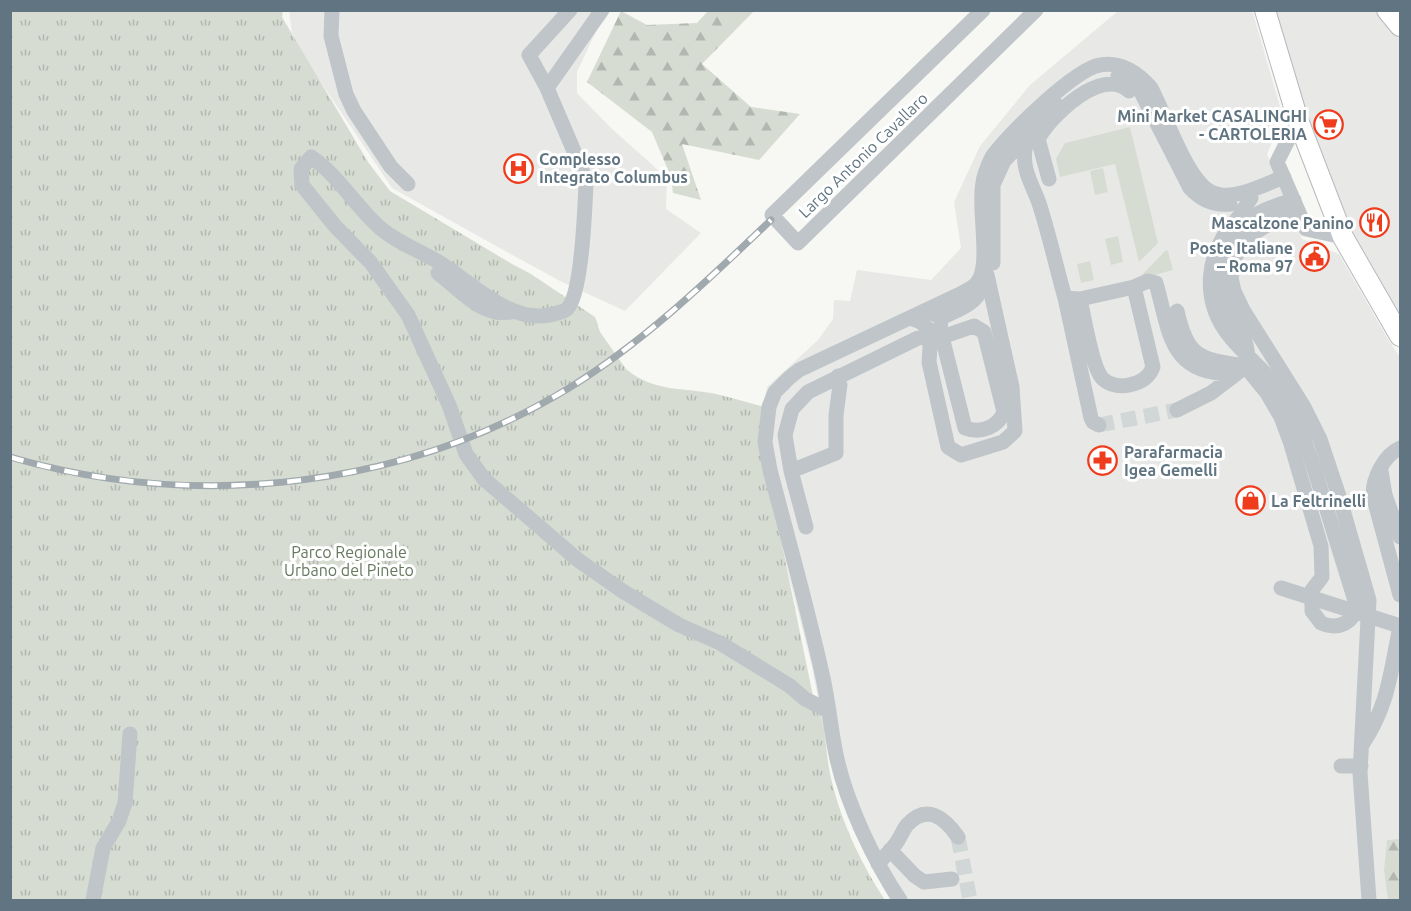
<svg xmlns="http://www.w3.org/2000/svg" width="1411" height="911" viewBox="0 0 1411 911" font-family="Ubuntu,sans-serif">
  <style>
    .built { fill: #e8e9e7 }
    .grass { fill: #d7dcd2 }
    .forest { fill: url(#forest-firs) }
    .park { fill: url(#park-tufts) }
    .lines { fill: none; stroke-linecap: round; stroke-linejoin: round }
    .minor-tunnel { stroke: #d1d6d6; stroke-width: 15; stroke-dasharray: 15 8; stroke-linecap: butt }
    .major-casing { stroke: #b5babe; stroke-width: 22 }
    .minor { stroke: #bfc5c8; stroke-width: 15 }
    .major { stroke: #fff; stroke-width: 20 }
    .rail-casing { stroke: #a0a9ae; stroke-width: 7 }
    .rail { stroke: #fff; stroke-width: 4.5; stroke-dasharray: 14; stroke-linecap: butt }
    .minor-bridge { stroke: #bfc5c8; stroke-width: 15 }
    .labels { text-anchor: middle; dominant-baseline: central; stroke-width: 6; stroke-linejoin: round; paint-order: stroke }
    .poi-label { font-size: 16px; font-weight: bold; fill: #607581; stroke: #fff; text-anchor: end }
    .street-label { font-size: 16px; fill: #607581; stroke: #fff }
    .park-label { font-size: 16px; fill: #66785f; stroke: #fff }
  </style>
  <defs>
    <pattern id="forest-firs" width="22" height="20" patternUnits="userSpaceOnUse" patternTransform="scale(1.5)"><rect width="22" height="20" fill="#d7dcd2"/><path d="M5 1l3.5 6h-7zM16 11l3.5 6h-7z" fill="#b2b7b0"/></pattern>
    <pattern id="park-tufts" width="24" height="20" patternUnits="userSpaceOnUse" patternTransform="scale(1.5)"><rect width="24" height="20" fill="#d7dcd2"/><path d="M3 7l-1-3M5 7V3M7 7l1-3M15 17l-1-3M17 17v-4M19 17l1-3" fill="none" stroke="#b2b7b0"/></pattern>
  </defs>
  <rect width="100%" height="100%" fill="#f7f7f3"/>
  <!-- built -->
  <path class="built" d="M1242 10 1253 13 1283 117 1267 154 1302 239 1339 254 1389 341 1400 357V900H890L853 830 828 752 812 667 774 517 757 429 767 387 818 340 833 319 834 300 850 301 857 270 931 280 961 248 954 202 980 146 1030 85 1118 11Z
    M289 11H609L599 25 577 72V93L611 128 667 178 666 209 701 233 625 311 560 281 516 257 392 188 308 63 292 33Z
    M1274 11H1375L1400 39V315L1355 241 1302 101Z"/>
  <!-- grass -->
  <path class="grass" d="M1130 127 1158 243 1139 262 1115 164 1060 177 1056 159 1065 143Z
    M1103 168 1108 192 1095 195 1090 171Z
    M1118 236 1123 262 1111 265 1105 239Z
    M1166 250 1168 251 1173 270 1143 278 1142 275Z
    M1090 261 1094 280 1081 283 1077 264Z"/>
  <!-- forest -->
  <path class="forest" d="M621 11 647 25 697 23 708 11H754L702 64 751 107 800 114 759 160 682 144 701 200 673 193 671 177 652 132 587 82Z
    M1400 839V900H1388L1384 870 1387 840Z"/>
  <!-- park -->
  <path class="park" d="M10 11H283L282 17 368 162 390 191 512 264 531 274 595 317 600 332 626 369C655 393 683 387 716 394 733 398 750 403 767 408L769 482 813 696C828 722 824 753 832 782 842 824 862 865 885 900H11Z"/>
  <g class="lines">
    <!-- minor-tunnel -->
    <path class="minor-tunnel" d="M1099 425 1177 410
      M958 837 970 900"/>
    <defs>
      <path id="major" d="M1265 10 1298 120 1343 237 1400 336
        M1387 10 1400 26"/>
    </defs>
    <!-- major casing -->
    <use href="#major" class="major-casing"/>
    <!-- minor -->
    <path class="minor" d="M332 10 331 36 346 94 354 111 391 167 408 184
      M570 10 529 55 547 88 582 170 586 183C585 206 582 295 567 309 564 312 559 312 554 314 511 326 471 282 437 261 418 250 394 241 378 226 354 204 338 175 311 157L301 169 302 185 335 226 371 263 408 315 449 405 466 454 484 479 578 560 624 592 679 625 720 643 790 686 805 699 829 711
      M983 10 772 215 798 243 1036 10
      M1118 76 1128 79 1141 92 1190 188C1201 200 1213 206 1230 204
      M547 88 602 10
      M1057 105C1045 117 1028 131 1025 149 1022 170 1032 184 1039 203 1049 234 1056 266 1065 298L1080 299C1084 316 1092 369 1103 379 1109 385 1120 387 1129 385 1140 383 1149 378 1153 367L1134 287 1148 281 1156 283C1170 333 1169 376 1236 374 1241 370 1246 367 1247 360 1250 342 1236 324 1229 309 1213 273 1227 228 1263 211 1273 206 1284 203 1294 200
      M1298 120 1277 162 1306 229 1343 237
      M1049 179 1038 139C1051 116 1101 66 1129 91
      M1298 211 1267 225 1249 236 1235 257 1231 278 1234 291 1243 310 1304 407 1320 439 1339 496 1369 600 1360 773 1369 900
      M1238 218 1251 198
      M993 263V185L1004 161 1029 134
      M438 273C459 289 482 317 510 312
      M1065 298 1091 418 1093 422 1099 425
      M1080 299 1134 287
      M1177 311C1188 359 1200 359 1245 366L1267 393 1281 417 1290 441 1321 546 1322 577 1312 590V611L1321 623C1337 630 1355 624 1356 604L1314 468
      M934 314 941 318C967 305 978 305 987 275
      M910 318 921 322 931 332 929 362 948 447 961 455 1003 442 1015 431 1012 387 987 275
      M941 318 940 329 942 337 965 428C981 434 998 427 1004 412L984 332 974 326 942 337
      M1177 410 1211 393 1236 374
      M1400 448C1384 455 1373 478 1373 495L1400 595
      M791 471 836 453V415L840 385 838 376
      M1381 471 1385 495 1400 537
      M806 527 791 471 785 435 792 409 808 392 918 338 923 337 932 343
      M1362 745C1389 704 1390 674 1400 627
      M1341 766H1361
      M890 850 915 876 924 882 952 879
      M878 864C884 857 892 849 897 842 901 836 903 830 907 825 927 803 945 818 958 837
      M93 900 103 848 119 821 125 803 130 734
      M900 900C875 863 847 804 837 759 831 733 829 705 823 678 808 609 788 539 770 470L765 442 769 407 775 392 789 378 799 370 958 295C964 292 973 288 977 283 993 263 975 203 985 174 987 168 989 162 992 157 1007 135 1075 69 1100 65 1121 61 1138 73 1151 88 1165 115 1182 164 1201 184 1206 190 1214 194 1221 195 1242 197 1265 184 1284 177"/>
    <!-- major -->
    <use href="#major" class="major"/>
    <defs>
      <path id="rail" d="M10 457C196 511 403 489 569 388 644 342 708 280 771 220"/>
    </defs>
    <!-- rail casing -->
    <use href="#rail" class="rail-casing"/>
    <!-- rail -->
    <use href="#rail" class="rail"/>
    <!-- minor-bridge -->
    <path class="minor-bridge" d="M1238 218C1205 252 1200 301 1231 338 1246 356 1264 370 1278 388 1296 412 1304 440 1314 468
      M1281 588 1400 626"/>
  </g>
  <!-- icons -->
  <defs>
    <symbol id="supermarket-ring" viewBox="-11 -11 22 22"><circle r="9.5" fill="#fff" stroke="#ef3c1c" stroke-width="1.5"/><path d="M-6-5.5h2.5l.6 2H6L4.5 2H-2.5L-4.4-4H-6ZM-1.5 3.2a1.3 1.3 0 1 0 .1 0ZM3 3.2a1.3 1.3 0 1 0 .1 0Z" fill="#ef3c1c"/></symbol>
    <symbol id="hospital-ring" viewBox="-11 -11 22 22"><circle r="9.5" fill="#fff" stroke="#ef3c1c" stroke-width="1.5"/><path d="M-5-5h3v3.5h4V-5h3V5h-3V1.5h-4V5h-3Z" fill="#ef3c1c"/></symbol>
    <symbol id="restaurant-ring" viewBox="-11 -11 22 22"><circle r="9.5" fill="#fff" stroke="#ef3c1c" stroke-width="1.5"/><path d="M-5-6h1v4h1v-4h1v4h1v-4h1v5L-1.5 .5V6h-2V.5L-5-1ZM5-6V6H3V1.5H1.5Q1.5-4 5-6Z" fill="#ef3c1c"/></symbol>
    <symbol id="civic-ring" viewBox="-11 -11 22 22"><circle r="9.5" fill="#fff" stroke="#ef3c1c" stroke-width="1.5"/><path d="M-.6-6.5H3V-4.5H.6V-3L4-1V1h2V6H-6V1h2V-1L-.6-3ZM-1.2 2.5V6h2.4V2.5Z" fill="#ef3c1c"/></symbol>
    <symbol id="pharmacy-ring" viewBox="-11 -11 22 22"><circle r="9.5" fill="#fff" stroke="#ef3c1c" stroke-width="1.5"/><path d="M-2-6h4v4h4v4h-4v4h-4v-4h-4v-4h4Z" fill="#ef3c1c"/></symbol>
    <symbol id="shop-ring" viewBox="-11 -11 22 22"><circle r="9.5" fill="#fff" stroke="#ef3c1c" stroke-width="1.5"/><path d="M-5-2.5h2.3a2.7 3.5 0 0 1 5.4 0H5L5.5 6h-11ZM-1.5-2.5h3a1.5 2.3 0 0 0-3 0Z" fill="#ef3c1c"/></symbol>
  </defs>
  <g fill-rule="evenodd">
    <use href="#supermarket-ring" x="1312" y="108" width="33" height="33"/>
    <use href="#hospital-ring" x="502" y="152" width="33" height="33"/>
    <use href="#restaurant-ring" x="1358" y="206" width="33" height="33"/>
    <use href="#civic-ring" x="1298" y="240" width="33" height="33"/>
    <use href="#pharmacy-ring" x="1086" y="444" width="33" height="33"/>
    <use href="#shop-ring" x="1234" y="484" width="33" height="33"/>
  </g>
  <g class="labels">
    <!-- poi labels -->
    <g class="poi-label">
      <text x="1307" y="116">Mini Market CASALINGHI<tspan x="1307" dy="18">- CARTOLERIA</tspan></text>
      <text x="539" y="159" text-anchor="start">Complesso<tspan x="539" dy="18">Integrato Columbus</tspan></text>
      <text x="1354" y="223">Mascalzone Panino</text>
      <text x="1293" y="248">Poste Italiane<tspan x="1293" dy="18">– Roma 97</tspan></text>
      <text x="1124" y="452" text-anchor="start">Parafarmacia<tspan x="1124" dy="18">Igea Gemelli</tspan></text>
      <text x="1271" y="501" text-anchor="start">La Feltrinelli</text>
    </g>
    <!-- street labels -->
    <g class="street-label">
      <text transform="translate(863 155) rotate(-44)">Largo Antonio Cavallaro</text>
    </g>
    <!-- park labels -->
    <g class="park-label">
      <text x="349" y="552">Parco Regionale<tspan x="349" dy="18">Urbano del Pineto</tspan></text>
    </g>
  </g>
  <!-- border -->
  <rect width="1411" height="911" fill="none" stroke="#607581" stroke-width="24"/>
</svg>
